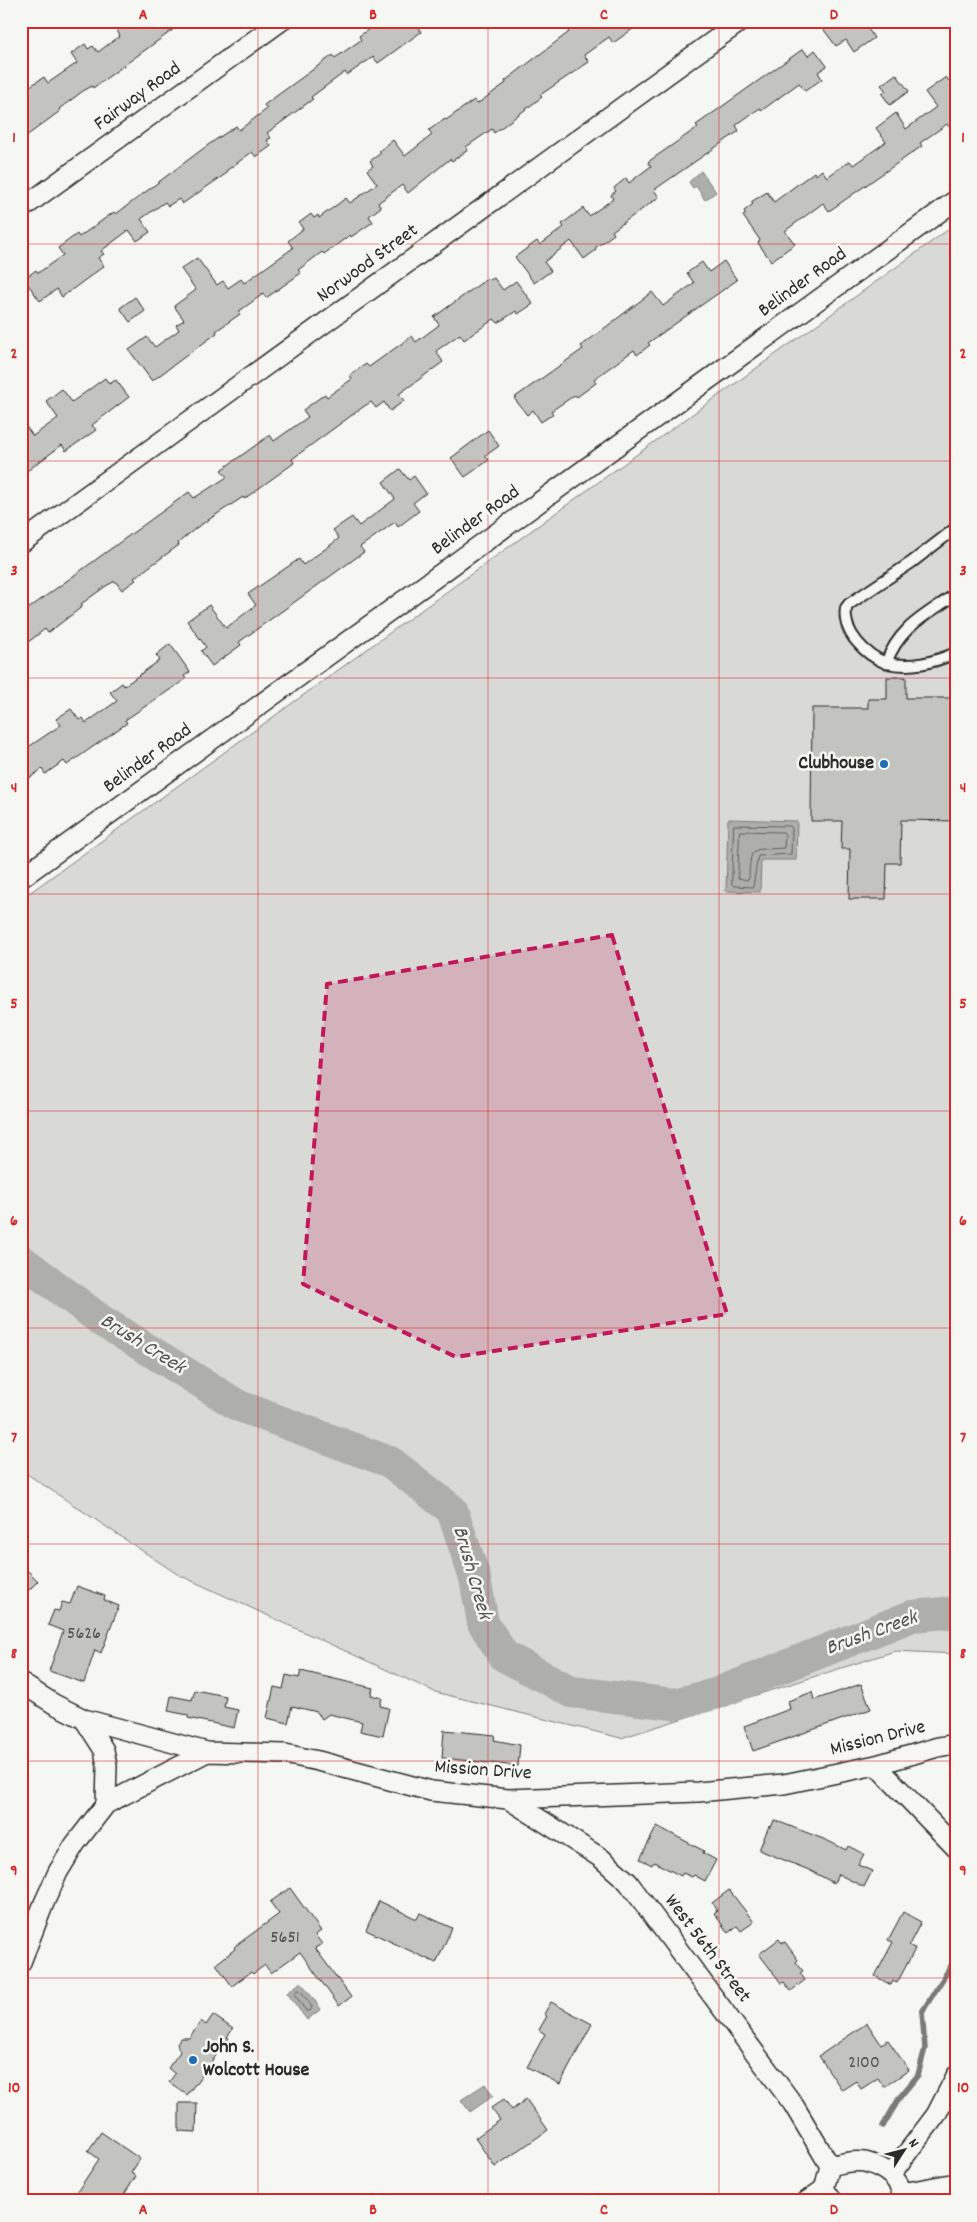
<svg xmlns="http://www.w3.org/2000/svg" width="977" height="2222" viewBox="0 0 977 2222" font-family="Dekko,sans-serif">
  <style>
    .green { fill: #d9d9d5; stroke: #828280 }
    .water { fill: #aeaeab; stroke: #7a7a78 }
    .lines { fill: none; stroke-linecap: round; stroke-linejoin: round }
    .shore { stroke: #5f5f5e; stroke-width: 1 }
    .stream { stroke: #7a7a78; stroke-width: 5.5 }
    .river { stroke: #aeaeab; stroke-width: 32 }
    .building { fill: #c3c3c0; stroke: #2b2b2b }
    .lane-casing { stroke: #2b2b2b; stroke-width: 14 }
    .street-casing { stroke: #2b2b2b; stroke-width: 22 }
    .lane { stroke: #f6f6f2; stroke-width: 10 }
    .street { stroke: #f6f6f2; stroke-width: 19 }
    .marked { fill: #c2185b; fill-opacity: 0.2; stroke: #c2185b; stroke-width: 4; stroke-dasharray: 10 6; stroke-linejoin: round }
    .grid { fill: none; stroke: #d62828; stroke-width: 1; stroke-opacity: 0.55 }
    .poi-dot { fill: #1f6fb2; stroke: #f6f6f2; stroke-width: 2 }
    .labels { text-anchor: middle; dominant-baseline: central; stroke-width: 5; stroke-linejoin: round; paint-order: stroke }
    .number-label { font-size: 18px; fill: #515150 }
    .street-label { font-size: 20px; fill: #2b2b2b; stroke: #f6f6f2 }
    .poi-label { font-size: 20px; font-weight: bold; fill: #2b2b2b; stroke: #f6f6f2; text-anchor: end }
    .water-label { font-size: 21px; font-style: italic; fill: #525251; stroke: #f6f6f2 }
    .neatline { fill: none; stroke: #d62828; stroke-width: 2 }
    .grid-label { font-size: 16px; text-anchor: middle; font-weight: bold; fill: #d62828 }
  </style>
  <rect width="100%" height="100%" fill="#f6f6f2"/>
  <filter id="ink" filterUnits="userSpaceOnUse"><feTurbulence type="fractalNoise" baseFrequency=".02" numOctaves="2"/><feDisplacementMap in="SourceGraphic" scale="10" xChannelSelector="R" yChannelSelector="G"/><feConvolveMatrix kernelMatrix="1 2 1 2 8 2 1 2 1" color-interpolation-filters="sRGB"/></filter>
  <g filter="url(#ink)">
    <!-- green -->
    <path class="green" d="M956 224V1654L895 1651 621 1738 435 1692 177 1574 21 1470V899Z"/>
    <!-- water -->
    <path class="water" d="M701 171 716 192 705 200 696 186 693 188 689 182Z
      M728 819 797 821 796 860H761L760 892 726 891Z
      M301 1982 321 2009 307 2020 287 1993Z
      M485 2084 493 2096 470 2112 461 2100Z"/>
    <g class="lines">
      <!-- shore -->
      <path class="shore" d="M734 825 790 826 792 828 791 854 758 856 753 887 734 886 732 884Z
        M740 831 783 832 785 834 784 848C753 851 750 842 749 879L747 880 738 878Z
        M298 1990 301 1991 312 2007 310 2011H306L295 1995Z"/>
      <!-- stream -->
      <path class="stream" d="M883 2126 900 2097 918 2075 925 2048 922 2012 956 1958"/>
      <!-- river -->
      <path class="river" d="M21 1260 102 1321 239 1406 390 1462 452 1510 475 1578 483 1623 504 1656 572 1692 674 1704 715 1694 912 1616 956 1612"/>
    </g>
    <!-- building -->
    <path class="building" d="M129 21H185L93 88 92 86 83 91 59 109 60 111 21 140V92L44 77 48 83 77 63 71 54 85 44 88 49 93 46 98 52 120 36 117 30Z
      M364 21H414L421 32 378 63 373 57 347 75 345 72 311 97 313 99 267 133 271 138 267 140 271 146 256 157 252 152 226 171 227 173 182 204 179 199 168 206 165 202 141 219 150 232 137 241 129 230 101 251 104 254 98 258 104 266 62 297 57 289 40 301 24 279 36 270 38 273 63 255 58 248 77 234 79 237 114 212 116 214 208 145 236 126 239 130 267 109 264 105 333 55 335 58 361 40 359 36 369 29Z
      M575 21H644L613 43 609 37 584 55 589 62 540 95 542 97 494 133 492 129 466 147 468 150 452 161 450 159 408 193 402 185 378 203 381 207 369 216 373 222 351 237 350 235 324 254 322 252 298 270 301 273 266 298 263 294 238 312 240 314 216 331 217 333 152 381 129 350 147 337 155 347 179 330 176 325 184 320 174 306 196 290 181 269 197 258 217 285 223 281 228 288 241 279 244 283 293 248 288 241 303 229 299 223 311 214 314 218 318 215 319 218 346 198 350 203 377 184 367 170 373 166 370 161 381 153 379 151 393 140 405 156 432 135 429 130 445 119 446 120 474 100 477 104 506 83 505 81 569 32 566 28Z
      M837 21H863L874 38 854 52 846 40 836 46 824 30Z
      M803 49 808 56 815 50 827 66 818 72 822 79 805 91 799 83 761 111 760 108 736 125 739 131 654 190 659 197 612 231 614 234 595 248 596 250 584 259 571 241 544 262 551 271 534 283 515 257 537 241 540 245 564 227 562 224 583 208 589 216 613 199 611 195 616 191 614 188 626 178 629 183 651 166 648 162 698 127 696 125Z
      M896 74 909 91 890 105 882 94 886 91 881 85Z
      M956 76V136L947 124 920 143 922 146 829 211 823 203 785 231 795 244 771 261 758 243 760 240 743 216 746 214 744 211 753 204 751 202 767 192 774 202 814 172 816 175 822 170 827 177 850 161 853 165 886 142 876 128 896 113 906 129 936 107 925 92 946 77 949 81Z
      M724 261 737 280 648 343 650 345 637 355 634 350 594 379 596 383 577 397 575 395 551 411 553 414 541 422 533 410 527 415 514 398 583 349 581 346 652 292 663 306 694 283 687 273 702 262 709 272Z
      M488 278 490 280 494 278 503 290 516 281 533 304 518 314 516 311 498 323 494 319 464 340 460 334 436 351 443 362 399 394 404 401 390 411 384 402 376 408 371 402 363 407 292 459 294 463 244 499 243 497 196 528 178 543 179 545 134 578 136 580 122 590 115 581 106 586 81 604 83 606 48 633 45 629 27 643 21 634V614L189 492 194 498 227 477 221 470 270 435 274 441 308 417 303 410 325 394 327 397 352 379 350 375 366 364 369 367 412 336 416 342 439 325 434 317Z
      M135 297 145 311 130 322 120 308Z
      M105 378 109 384 116 380 129 397 92 425 96 430 66 451 62 445 27 471 21 464V420L33 436 58 418 46 401 62 389 72 402Z
      M488 430 499 446 485 456 489 460 465 477 451 458Z
      M400 469 409 480 414 476 426 493 413 503 419 511 398 527 395 522 360 547 364 552 239 642 241 645 212 666 201 651 206 647 187 621 209 605 226 628 256 605 248 594 299 559 303 565 332 544 339 538 333 530 352 517 359 526 395 499 383 482Z
      M170 644 190 672 184 676 186 679 125 720 127 723 67 765 64 761 45 774 42 769 21 784V752L61 725 56 719 71 709 79 720 83 718 86 723 117 701 110 692 122 683 124 686 160 660 156 655Z
      M887 677H906V698H956V821L901 820 900 863H887L886 899H849L850 849H841L842 821H811L812 708H868V699H887Z
      M21 1564 38 1581 21 1598Z
      M77 1586 105 1596 104 1600 119 1606 101 1653 95 1650 84 1683 49 1671 63 1631 48 1625 54 1610 59 1611 62 1602 70 1604Z
      M301 1671 373 1688 371 1695 382 1698 380 1706 389 1708 383 1736 360 1731 362 1722 329 1714 322 1719 317 1712 292 1706 288 1723 267 1718 274 1687 283 1689 286 1675 299 1678Z
      M861 1684 871 1709 753 1751 744 1726 790 1709 788 1701 812 1692 814 1700Z
      M195 1690 226 1696 224 1707 238 1710 234 1728 188 1718V1715L168 1711 171 1696 192 1700Z
      M444 1730 495 1735 494 1740 520 1745 518 1766 442 1758Z
      M774 1820 826 1840 846 1850 848 1846 864 1854 858 1865 872 1871 864 1887 838 1874 834 1883 809 1870 759 1850 769 1826 771 1828Z
      M657 1826 704 1851 703 1853 716 1860 705 1881 694 1875 692 1877 683 1873 681 1876 654 1862 652 1865 640 1859Z
      M290 1888 321 1931 315 1935 322 1944 315 1948 351 1997 339 2006 300 1952 271 1973 265 1965 253 1974 251 1972 232 1986 216 1964 235 1949 234 1947 279 1914 270 1902Z
      M729 1890 754 1922 741 1931 737 1926 728 1933 714 1913 717 1911 712 1903Z
      M379 1901 417 1919 420 1913 452 1928 436 1963 366 1930Z
      M903 1912 921 1922 909 1945 915 1949 897 1983 893 1981 891 1985 875 1976 893 1942 888 1940Z
      M779 1939 782 1943 785 1942 798 1960 796 1962 803 1971 800 1973 805 1980 791 1991 784 1982 781 1983 759 1954Z
      M551 2002 592 2024 560 2084 527 2067 545 2034 539 2030 547 2016 544 2014Z
      M213 2015 233 2029 227 2037 229 2038 187 2095 169 2082 175 2074 168 2068 180 2052 177 2044 181 2038H189L201 2021 206 2025Z
      M867 2023 881 2044 888 2040 909 2070 884 2087 878 2078 861 2089 856 2081 842 2090 819 2056Z
      M504 2099 512 2110 526 2099 548 2130 495 2167 475 2138 500 2120 491 2108Z
      M179 2103H197L196 2132 179 2131Z
      M101 2132 140 2159 131 2173 136 2176 120 2201H71L99 2159 88 2151Z"/>
    <g class="lines">
      <defs>
        <path id="lane" d="M956 594C925 616 900 626 886 663 912 668 932 663 956 653
          M886 663C866 655 842 633 846 608L849 604 912 562 956 528"/>
        <path id="street" d="M21 209 281 21
          M21 543 741 21
          M21 878 956 200
          M21 1683 54 1704 84 1719 207 1752 285 1754 318 1761 431 1791 508 1799 698 1792 784 1784 876 1765 938 1747 956 1744
          M84 1719 104 1750 107 1766 106 1804
          M876 1765 956 1848
          M508 1799 601 1858 628 1882 793 2104 830 2166
          M21 1962 44 1903 58 1872 75 1844 106 1804 207 1752
          M830 2166C841 2163 854 2160 865 2162 884 2167 904 2180 902 2201
          M830 2166 824 2189 833 2201
          M891 2174 936 2115 956 2076
          M902 2193 956 2183
          M807 2201 824 2189"/>
      </defs>
      <!-- lane casing -->
      <use href="#lane" class="lane-casing"/>
      <!-- street casing -->
      <use href="#street" class="street-casing"/>
      <!-- lane -->
      <use href="#lane" class="lane"/>
      <!-- street -->
      <use href="#street" class="street"/>
    </g>
  </g>
  <!-- marked area -->
  <path class="marked" d="M612 935 727 1314 456 1357 303 1284 327 984Z"/>
  <!-- grid -->
  <path class="grid" d="M258 21V2201M488 21V2201M719 21V2201M21 244H956M21 461H956M21 678H956M21 894H956M21 1111H956M21 1328H956M21 1544H956M21 1761H956M21 1978H956"/>
  <!-- markers -->
  <g class="poi-dot">
    <circle cx="884" cy="764" r="5"/>
    <circle cx="193" cy="2060" r="5"/>
  </g>
  <g class="labels">
    <!-- number labels -->
    <g class="number-label">
      <text x="84" y="1634">5626</text>
      <text x="285" y="1938">5651</text>
      <text x="864" y="2063">2100</text>
    </g>
    <!-- street labels -->
    <g class="street-label">
      <text transform="translate(138 97) rotate(-36)">Fairway Road</text>
      <text transform="translate(368 264) rotate(-36)">Norwood Street</text>
      <text transform="translate(803 283) rotate(-36)">Belinder Road</text>
      <text transform="translate(476 521) rotate(-36)">Belinder Road</text>
      <text transform="translate(148 759) rotate(-36)">Belinder Road</text>
      <text transform="translate(878 1739) rotate(-14)">Mission Drive</text>
      <text transform="translate(483 1771) rotate(4)">Mission Drive</text>
      <text transform="translate(707 1949) rotate(53)">West 56th Street</text>
    </g>
    <!-- poi labels -->
    <g class="poi-label">
      <text x="874" y="764">Clubhouse</text>
      <text x="203" y="2048" text-anchor="start">John S.<tspan x="203" dy="23">Wolcott House</tspan></text>
    </g>
    <!-- water labels -->
    <g class="water-label">
      <text transform="translate(142 1345) rotate(32)">Brush Creek</text>
      <text transform="translate(471 1573) rotate(74)">Brush Creek</text>
      <text transform="translate(872 1634) rotate(-20)">Brush Creek</text>
    </g>
  </g>
  <!-- margin -->
  <rect width="977" height="2222" fill="none" stroke="#f6f6f2" stroke-width="55"/>
  <!-- north arrow -->
  <g transform="translate(904 2150) rotate(54)" stroke="#f6f6f2" stroke-width="4" paint-order="stroke">
  <path d="M0-4L9 19L0 12L-9 19Z" fill="#2b2b2b"/>
  <text y="-8" font-size="14" font-weight="bold" text-anchor="middle" fill="#2b2b2b">N</text>
  </g>
  <rect x="28" y="28" width="922" height="2166" class="neatline"/>
  <g class="grid-label">
    <text x="143" y="19">A</text>
    <text x="373" y="19">B</text>
    <text x="604" y="19">C</text>
    <text x="834" y="19">D</text>
    <text x="14" y="142">1</text>
    <text x="963" y="142">1</text>
    <text x="14" y="358">2</text>
    <text x="963" y="358">2</text>
    <text x="14" y="575">3</text>
    <text x="963" y="575">3</text>
    <text x="14" y="792">4</text>
    <text x="963" y="792">4</text>
    <text x="14" y="1008">5</text>
    <text x="963" y="1008">5</text>
    <text x="14" y="1225">6</text>
    <text x="963" y="1225">6</text>
    <text x="14" y="1442">7</text>
    <text x="963" y="1442">7</text>
    <text x="14" y="1658">8</text>
    <text x="963" y="1658">8</text>
    <text x="14" y="1875">9</text>
    <text x="963" y="1875">9</text>
    <text x="14" y="2092">10</text>
    <text x="963" y="2092">10</text>
    <text x="143" y="2214">A</text>
    <text x="373" y="2214">B</text>
    <text x="604" y="2214">C</text>
    <text x="834" y="2214">D</text>
  </g>
</svg>
